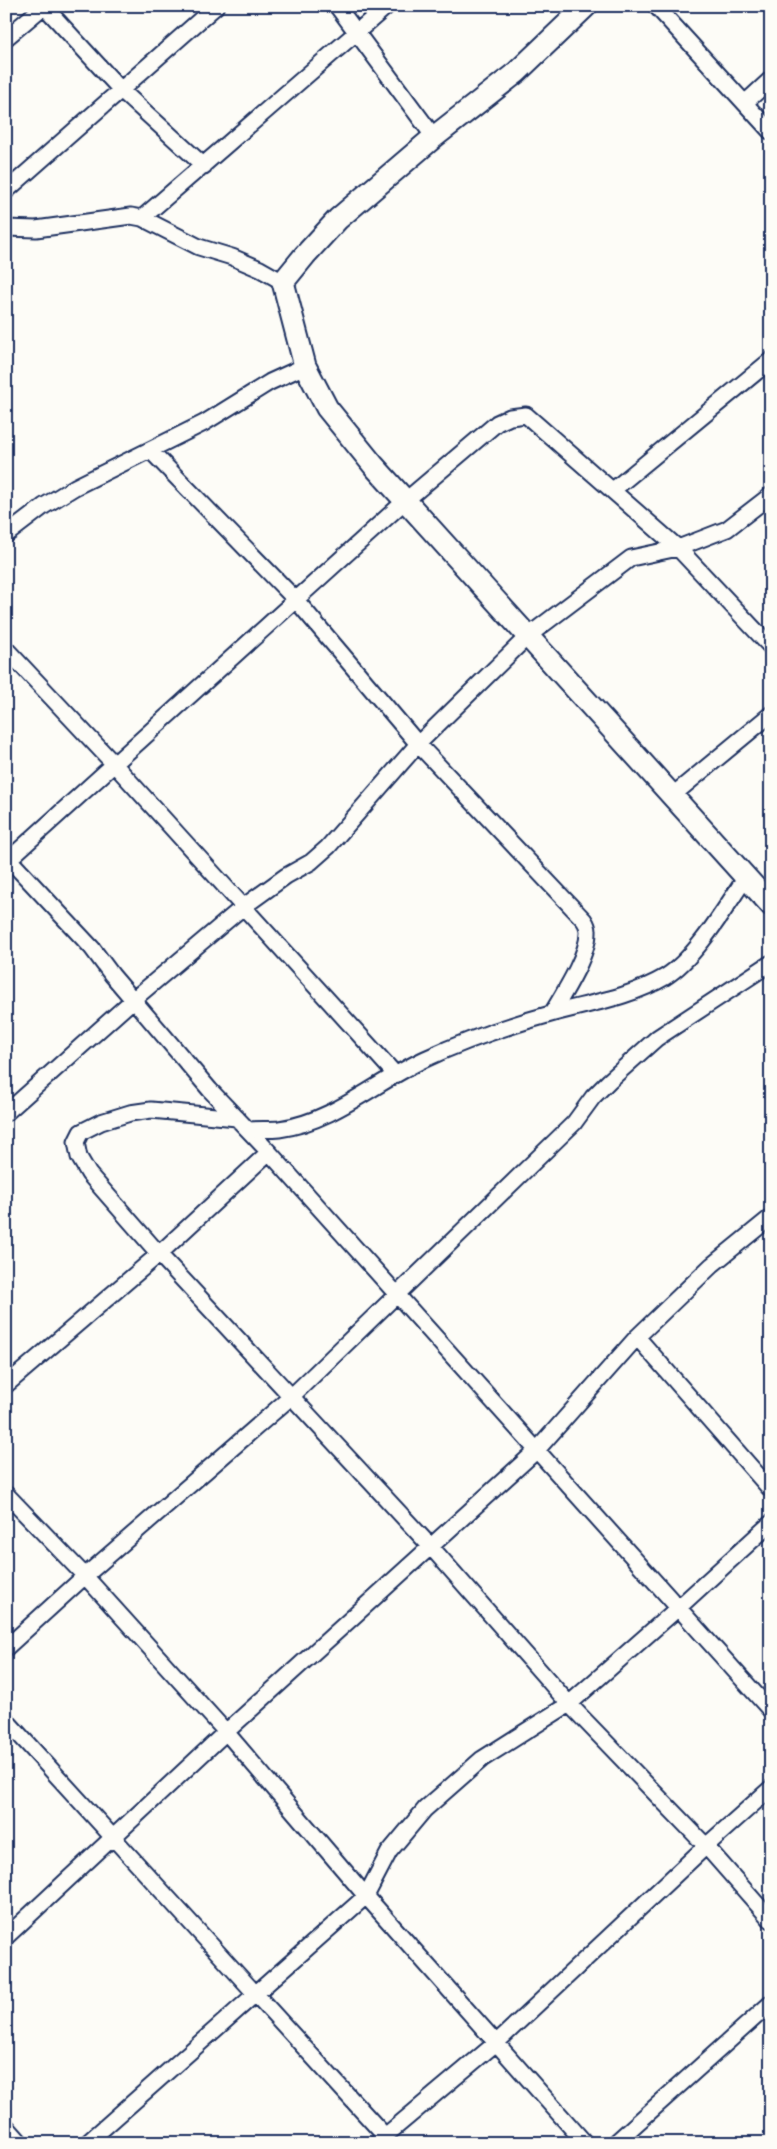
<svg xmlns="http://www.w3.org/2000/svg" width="777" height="2149" viewBox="0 0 777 2149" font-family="Sriracha,sans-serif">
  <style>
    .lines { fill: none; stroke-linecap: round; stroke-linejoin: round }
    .street-casing { stroke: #1b2f5e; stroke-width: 19 }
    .secondary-casing { stroke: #1b2f5e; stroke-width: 25 }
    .street { stroke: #fdfcf7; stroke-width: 15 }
    .secondary { stroke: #fdfcf7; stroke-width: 21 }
  </style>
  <rect width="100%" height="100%" fill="#fdfcf7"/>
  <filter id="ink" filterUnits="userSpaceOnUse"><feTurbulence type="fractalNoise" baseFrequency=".02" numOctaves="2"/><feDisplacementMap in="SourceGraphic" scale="10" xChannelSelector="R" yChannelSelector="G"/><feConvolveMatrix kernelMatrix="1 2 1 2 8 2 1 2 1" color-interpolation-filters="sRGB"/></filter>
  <g filter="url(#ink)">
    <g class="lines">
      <defs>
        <path id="street" d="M44 6 121 90 204 166
          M337 6 434 137
          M656 6 771 132
          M6 38 44 6
          M745 103 771 79
          M6 191 216 6
          M142 218 387 6
          M6 228 36 229 131 216 142 218 199 247 232 257 260 269 283 282
          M150 450 296 600 418 744 584 920C586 923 588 928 588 931 589 954 564 993 552 1013
          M613 490 771 360
          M6 535 44 506 75 487 204 423 270 382 305 366
          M6 649 114 764 395 1074
          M673 795 771 714
          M6 856 92 948 112 975 210 1090 269 1152 771 1711
          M6 862 405 501 497 423 510 417 526 415 678 548 771 647
          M6 1113 134 999 243 907 286 876 311 862 328 847 418 744 528 636 631 558 678 548 727 529 771 495
          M237 1118 151 1110 130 1113 101 1122 81 1132 76 1142 79 1157 89 1174 159 1254 432 1548 569 1704 706 1846 771 1920
          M248 1130C258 1129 269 1130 279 1129 333 1122 377 1081 425 1059 466 1040 510 1025 554 1013 591 1003 631 997 665 977 696 958 725 908 746 877
          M637 1337 771 1490
          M6 1385 159 1254 269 1152
          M6 1494 85 1576 226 1732 366 1896 585 2143
          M6 1648 85 1576 292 1396 574 1123 593 1097 609 1081 657 1038 771 963
          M6 1720 385 2136
          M6 1937 226 1732 536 1451 637 1337 712 1265 771 1217
          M6 2126 21 2143
          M378 2142 496 2043 706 1846 771 1788
          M87 2143 366 1896 389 1852 425 1809 482 1759 569 1704 678 1608 771 1523
          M615 2143 771 2003"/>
        <path id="secondary" d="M586 6 517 72 434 137 338 219 305 255 283 282 305 366 327 408 374 466 771 905"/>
      </defs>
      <!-- street casing -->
      <use href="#street" class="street-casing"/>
      <!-- secondary casing -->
      <use href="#secondary" class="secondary-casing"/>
      <!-- street -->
      <use href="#street" class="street"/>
      <!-- secondary -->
      <use href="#secondary" class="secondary"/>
    </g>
  </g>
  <!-- margin -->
  <rect width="777" height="2149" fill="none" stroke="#fdfcf7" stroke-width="25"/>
  <rect x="12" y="12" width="752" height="2124" fill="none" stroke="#1b2f5e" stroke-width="2" filter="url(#ink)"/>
</svg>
